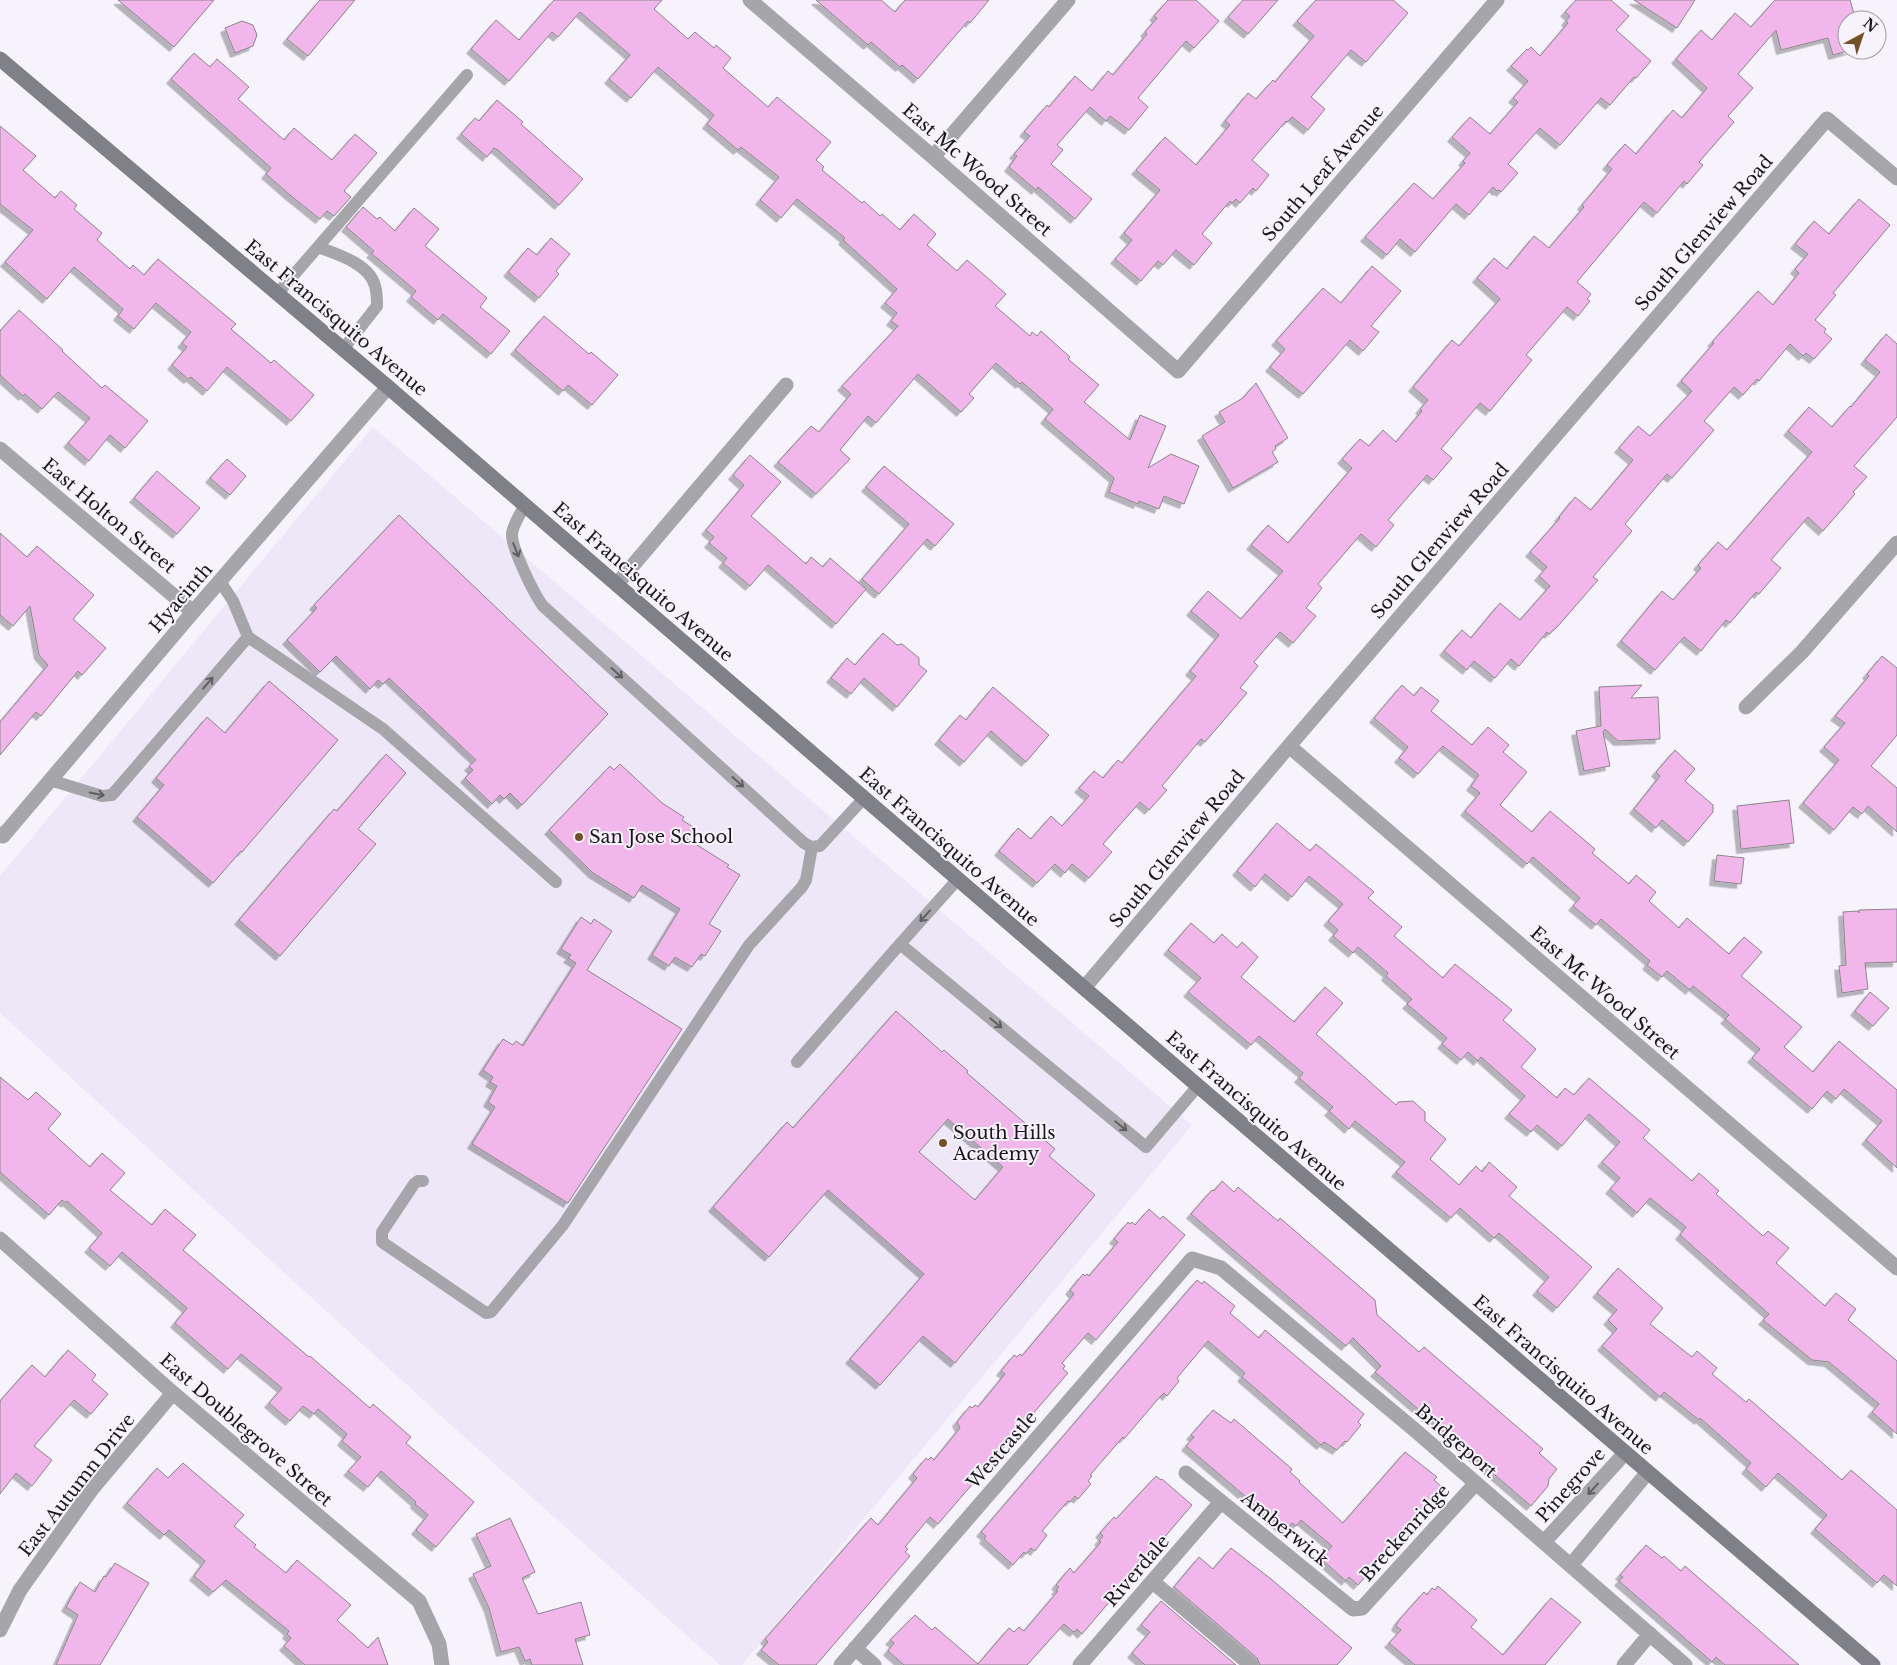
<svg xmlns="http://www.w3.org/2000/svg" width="1897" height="1665" viewBox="0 0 1897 1665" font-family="'Libre Baskerville',serif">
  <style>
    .built { fill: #eee7f7 }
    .building { fill: #f1b7eb; stroke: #8c858b; fill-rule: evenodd; filter: url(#shadow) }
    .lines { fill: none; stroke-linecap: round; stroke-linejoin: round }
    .lane { stroke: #a6a6aa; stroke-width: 12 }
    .street { stroke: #a6a6aa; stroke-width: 15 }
    .secondary { stroke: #7f8186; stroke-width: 15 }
    .oneway { stroke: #5f5e62 }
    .poi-dot { fill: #705226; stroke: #f7f3fd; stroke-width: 2 }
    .labels { text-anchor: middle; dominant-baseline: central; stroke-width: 4; stroke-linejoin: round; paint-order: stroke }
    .street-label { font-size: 18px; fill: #181619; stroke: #f7f3fd }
    .poi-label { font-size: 18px; fill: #181619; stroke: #f7f3fd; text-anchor: start }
  </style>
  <defs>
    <filter id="shadow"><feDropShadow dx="-4.5" dy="4.5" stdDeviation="0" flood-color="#0004"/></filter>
  </defs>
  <rect width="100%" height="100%" fill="#f7f3fd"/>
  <!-- built -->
  <path class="built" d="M373 427 1192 1125 742 1665H720L442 1417 0 1013V876Z"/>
  <!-- building -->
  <path class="building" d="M118 0H214L174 47Z
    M320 0H355L308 56 287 39Z
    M554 0H662L654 9 688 39 695 32 714 48 716 45 731 58 723 68 768 107 777 97 831 142 816 160 824 167 822 170 862 203 864 201 880 216 882 214 900 230 914 214 936 234 927 245 957 271 967 260 1006 294 995 306 1030 336 1032 332 1037 336 1041 331 1070 357 1068 359 1099 385 1084 402 1130 440 1140 415 1166 426 1148 468 1171 454 1199 466 1184 504 1164 496 1159 509 1139 501 1138 504 1109 492 1114 478 1045 419 1053 409 1022 382 1020 384 996 363 969 394 974 398 961 412 918 374 876 423 868 416 840 450 850 459 816 494 778 462 811 426 819 432 851 394 842 386 898 326 891 321 897 313 885 303 897 289 843 240 845 238 797 199 781 218 760 200 779 177 741 147 738 150 707 124 714 115 658 67 631 98 609 79 630 55 580 12 558 37 552 32 509 81 471 49 496 20 519 40Z
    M816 0H881L895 12 905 0H989L970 23 968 21 918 79 902 65 900 67 871 42 868 45Z
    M1168 0H1196L1219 21 1194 48 1186 41 1138 98 1148 107 1129 130 1110 116 1106 121 1090 107 1057 145 1063 150 1051 164 1092 199 1075 219 1038 187 1036 190 1009 167 1017 156 1014 154 1030 136 1024 132 1047 105 1049 107 1075 76 1092 91 1108 71 1113 75 1147 34 1145 32 1157 18 1154 16Z
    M1243 0H1278L1248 34 1228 17Z
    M1316 0H1393L1408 13 1366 62 1351 50 1311 97 1325 109 1308 130 1292 117 1287 122 1286 121 1252 160 1269 175 1256 191 1253 188 1240 203 1236 199 1232 203 1230 201 1202 234 1212 243 1194 265 1176 250 1163 265 1158 261 1141 281 1115 259 1132 240 1124 233 1160 190 1136 170 1165 137 1196 165 1230 125 1225 121 1248 93 1256 99 1273 80 1275 82 1314 36 1297 21Z
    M1576 0H1611L1629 16 1616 30 1651 61 1636 78 1634 77 1610 105 1601 98 1560 145 1540 128 1508 164 1518 173 1501 192 1499 190 1497 191 1493 187 1469 215 1456 204 1415 252 1400 239 1387 255 1365 237 1414 183 1433 199 1465 163 1463 161 1470 153 1452 137 1470 117 1490 134 1518 102 1513 98 1528 81 1511 66 1527 49 1528 50 1531 47 1540 56 1568 23 1566 21 1570 16 1565 12Z
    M1634 0H1695L1677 28Z
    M1775 0H1850L1856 20H1847V50H1851L1833 55 1828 38 1781 50 1776 30 1738 74 1753 88 1728 116 1734 122 1699 162 1703 165 1687 184 1684 181 1657 213 1644 202 1577 282 1591 294 1587 299 1590 301 1578 316 1567 307 1526 355 1532 360 1490 411 1480 403 1441 449 1452 458 1433 480 1427 475 1388 520 1394 525 1376 547 1361 534 1318 584 1322 588 1306 608 1316 616 1293 643 1280 632 1254 662 1258 666 1240 688 1247 693 1205 742 1201 739 1177 768 1162 786 1167 790 1149 810 1140 802 1103 844 1112 852 1089 878 1072 864 1065 873 1055 864 1037 883 999 851 1018 828 1031 839 1051 816 1062 826 1089 796 1079 788 1094 771 1103 778 1118 760 1122 763 1196 676 1190 671 1219 635 1191 611 1208 591 1241 619 1283 571 1251 545 1268 525 1288 543 1352 468 1342 459 1360 439 1369 446 1383 430 1396 442 1422 411 1420 409 1428 400 1413 387 1452 340 1459 346 1500 299 1477 278 1494 258 1507 269 1534 236 1549 248 1584 207 1582 205 1612 169 1607 165 1625 144 1636 154 1673 110 1682 118 1707 88 1676 59 1701 30 1712 40 1735 13 1751 27Z
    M242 21 253 25 257 35 253 46 235 53 225 28Z
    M194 53 210 67 217 59 249 87 238 99 284 140 294 128 332 160 355 134 377 153 344 191 351 197 334 216 327 211 320 219 290 195 266 174 271 168 171 79Z
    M497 100 523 122 521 124 583 179 559 205 498 150 494 148 487 157 461 134 475 118 479 121Z
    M0 126 36 156 23 170 55 198 61 191 77 205 74 209 102 233 97 240 130 269 133 265 144 275 158 259 236 324 231 329 271 363 274 360 314 395 291 421 227 367 207 391 191 377 188 379 172 365 187 347 182 343 191 332 156 303 134 329 118 316 123 309 74 267 47 299 5 262 33 230 0 204Z
    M1859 199 1890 225 1833 293 1836 295 1815 320 1826 329 1824 332 1832 339 1814 359 1806 353 1803 356 1790 344 1759 381 1757 379 1743 395 1734 387 1704 421 1714 430 1672 478 1667 474 1625 524 1632 531 1593 577 1598 580 1558 626 1549 634 1547 632 1519 666 1511 659 1495 678 1474 661 1467 670 1444 651 1462 630 1471 638 1500 603 1520 620 1550 586 1539 576 1547 567 1530 552 1560 518 1559 517 1575 497 1591 510 1633 460 1619 448 1638 426 1650 436 1692 391 1681 381 1714 343 1712 342 1758 291 1773 305 1799 273 1795 269 1808 254 1795 244 1814 221 1829 234Z
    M363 207 377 219 380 217 395 231 414 208 439 229 425 246 487 298 480 307 510 331 491 354 443 314 438 320 411 297 416 291 371 253 374 251 346 227Z
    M551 238 570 254 556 271 559 274 539 298 508 272 528 248 537 255Z
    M1372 266 1401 291 1371 326 1379 332 1363 351 1350 340 1303 394 1270 367 1285 349 1276 341 1323 288 1341 303Z
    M19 310 63 350 62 351 102 388 105 385 148 421 125 448 110 435 89 461 68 443 90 418 58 392 42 409 25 394 23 396 0 375V331Z
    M544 316 589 354 591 352 618 375 592 405 568 385 563 391 515 350Z
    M1886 334 1897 344V417L1854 466 1867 477 1853 492 1855 494 1823 531 1808 517 1771 560 1781 568 1759 594 1756 592 1730 623 1726 620 1701 651 1684 637 1655 670 1621 641 1662 591 1673 600 1701 568 1698 565 1718 542 1727 550 1812 452 1788 431 1809 407 1832 427 1850 406 1851 407 1880 372 1865 360Z
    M1256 383 1288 438 1275 446 1276 449 1272 452 1278 462 1233 488 1202 436 1225 422 1219 412 1243 398Z
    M750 455 781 482 751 516 806 564 811 557 823 567 830 558 866 589 836 624 768 565 750 586 723 563 727 558 709 543 714 537 706 530 744 485 733 475Z
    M227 459 246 476 230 495 210 478Z
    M884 466 954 524 935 546 927 539 879 594 862 579 909 524 866 487Z
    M157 471 200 508 177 534 134 498Z
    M399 515 608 714 522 805 510 793 504 799 500 795 492 804 465 778 473 770 469 766 476 760 389 678 383 684 378 680 370 689 336 656 320 672 287 640 317 608 314 605Z
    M0 533 27 557 37 546 94 595 73 619 106 648 82 675 78 671 41 716 36 712 0 755V722L48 665 39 655 30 606 13 626 0 615Z
    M883 633 897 645 902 644 919 658V665L927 671 897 707 864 678 851 694 831 678 847 658 855 665Z
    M1882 656 1897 668V735L1871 766 1897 788V832L1868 806 1862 814 1853 807 1834 830 1803 803 1839 760 1824 747 1845 723 1835 716 1869 676 1867 674Z
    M269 681 338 740 242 852 241 851 213 883 137 817 164 785 156 778 207 717 225 733Z
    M1402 685 1414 696 1421 687 1439 701 1431 711 1472 745 1488 727 1509 745 1503 752 1527 772 1500 805 1532 832 1550 811 1595 849 1592 853 1629 884 1636 875 1656 892 1649 901 1679 928 1687 918 1729 954 1744 937 1762 952 1741 976 1802 1027 1784 1047 1813 1072 1839 1041 1897 1090V1168L1866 1140 1882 1121 1844 1089 1836 1099 1827 1091 1812 1109 1752 1058 1760 1049 1725 1019 1729 1015 1693 986 1690 990 1667 971 1662 977 1647 965 1650 961 1601 919 1596 925 1573 906 1580 898 1533 857 1527 864 1465 811 1480 793 1471 786 1479 775 1443 746 1418 774 1399 758 1408 747 1374 718Z
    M1642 685 1631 698 1658 697 1660 739 1618 741 1605 729 1603 732 1610 766 1584 771 1576 731 1601 726 1599 687Z
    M993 687 1049 735 1026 762 991 731 964 762 939 740 960 715 966 720Z
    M1675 750 1695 769 1685 781 1713 805V812L1688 842 1662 820 1656 828 1634 809 1660 776 1656 772Z
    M386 754 406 773 358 829 376 844 280 956 239 920 334 809 337 811Z
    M620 764 662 803 684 817 682 820 693 827 686 838 729 865 727 867 740 875 709 924 721 931 705 956 701 954 692 967 675 957 669 966 652 955 680 909 642 885 634 898 593 873 549 830 610 766 614 770Z
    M1789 800 1794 843 1741 849 1737 806Z
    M1277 823 1310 851 1316 844 1374 892 1368 898 1402 927 1394 936 1443 978 1455 964 1512 1010 1503 1020 1536 1049 1521 1067 1557 1098 1565 1088 1574 1095 1589 1078 1650 1130 1643 1138 1692 1181 1699 1173 1719 1191 1716 1194 1763 1236 1768 1231 1789 1248 1776 1263 1825 1306 1836 1293 1856 1309 1848 1320 1897 1361V1434L1872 1412 1879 1404 1829 1362 1812 1360 1763 1320 1769 1314 1680 1235 1686 1227 1650 1198 1637 1213 1610 1189 1620 1178 1602 1162 1620 1142 1589 1114 1562 1146 1537 1125 1531 1132 1509 1114 1525 1096 1481 1057 1478 1061 1468 1052 1461 1060 1442 1044 1447 1038 1407 1004 1412 999 1386 976 1388 973 1358 947 1353 953 1333 936 1338 930 1328 921 1343 904 1309 876 1292 897 1265 874 1255 887 1237 871Z
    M1717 855 1744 858 1741 884 1714 881Z
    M1897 909V962L1865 963 1868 989 1842 993 1839 966 1846 965 1843 912 1858 911 1859 913V910Z
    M581 917 591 924 594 919 612 931 587 970 682 1029 568 1203 472 1144 495 1107 488 1102 497 1086 490 1082 493 1077 483 1070 503 1039 513 1045 516 1041 523 1046 576 963 568 958 571 955 561 949Z
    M1191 923 1214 943 1222 934 1237 948 1242 942 1258 957 1241 977 1294 1022 1325 987 1343 1003 1316 1034 1396 1105 1398 1102 1413 1101 1425 1112V1121L1446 1139 1430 1159 1459 1185 1476 1166 1482 1172 1489 1162 1517 1187 1509 1196 1592 1267 1557 1308 1537 1291 1549 1277 1499 1233 1494 1238 1460 1208 1451 1218 1396 1172 1405 1162 1355 1121 1349 1129 1329 1111 1333 1107 1299 1078 1303 1073 1259 1036 1251 1045 1188 992 1201 978 1168 950Z
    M1870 992 1889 1008 1873 1026 1855 1011Z
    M896 1011 942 1052 944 1050 968 1071 967 1073 1055 1149 1049 1156 1095 1195 955 1363 923 1336 880 1385 850 1359 924 1274 828 1190 769 1257 713 1207 787 1122 793 1128ZM948 1119 1003 1167 975 1200 919 1152Z
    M0 1077 28 1100 36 1092 61 1114 48 1129 90 1167 102 1153 125 1173 110 1190 152 1225 165 1209 196 1235 183 1250 309 1357 310 1356 370 1408 373 1404 411 1437 406 1443 474 1502 436 1547 416 1530 428 1515 415 1504 416 1502 381 1471 368 1487 348 1471 361 1457 342 1441 347 1434 318 1409 314 1414 303 1406 290 1421 269 1403 282 1388 241 1354 228 1369 207 1351 175 1323 187 1308 122 1252 110 1266 89 1248 102 1233 67 1201 66 1203 62 1200 49 1215 0 1172Z
    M1222 1181 1234 1192 1238 1187 1278 1221 1280 1218 1375 1300 1377 1315 1419 1352 1424 1347 1543 1449 1539 1453 1557 1469 1549 1479 1548 1486 1531 1506 1375 1372 1381 1366 1353 1338 1346 1346 1191 1214 1210 1192 1212 1190 1214 1191Z
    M1149 1209 1160 1219 1163 1216 1185 1235 1096 1340 1088 1333 1062 1363 1065 1366 1063 1369 1068 1373 938 1524 930 1517 905 1547 908 1549 905 1552 910 1556 816 1665H779L761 1650 768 1642 765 1639 871 1518 878 1525 917 1478 913 1474 926 1458 928 1460 931 1457 934 1460 960 1428 957 1422 970 1406 972 1408 975 1405 978 1407 1005 1374 1001 1371 1014 1355 1017 1357 1020 1354 1022 1356 1074 1294 1070 1290 1083 1274 1085 1276 1087 1274 1089 1276 1118 1242 1114 1239 1128 1222 1130 1224 1132 1222 1135 1225Z
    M1618 1268 1663 1308 1650 1324 1692 1357 1697 1351 1717 1368 1712 1374 1746 1402 1749 1399 1842 1480 1851 1470 1897 1510V1586L1884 1575 1877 1583 1815 1529 1827 1515 1778 1473 1766 1487 1746 1469 1751 1463 1700 1418 1699 1420 1664 1392 1660 1397 1602 1346 1617 1329 1608 1320 1617 1310 1597 1293Z
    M1197 1280 1202 1284 1204 1281 1235 1306 1230 1313 1259 1338 1265 1330 1364 1414 1358 1422 1361 1425 1347 1442 1345 1441 1337 1450 1324 1442 1321 1445 1242 1377 1245 1373 1208 1341 1177 1378 1179 1381 1167 1396 1164 1393 1158 1399 1124 1439 1123 1437 1090 1475 1092 1476 1088 1481 1091 1484 1078 1499 1075 1496 1070 1502 1068 1501 1042 1531 1047 1535 1035 1551 1031 1548 1026 1554 1024 1552 1013 1565 984 1539 986 1536 981 1532Z
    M68 1350 96 1375 92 1380 108 1394 91 1414 74 1400 34 1446 52 1460 32 1486 16 1473 0 1494V1401L32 1365 45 1377Z
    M1213 1410 1231 1423 1234 1419 1292 1469 1290 1472 1300 1481 1299 1482 1343 1523 1405 1452 1437 1477 1434 1480 1443 1488 1358 1585 1349 1577 1346 1581 1321 1559 1332 1546 1301 1520 1296 1526 1292 1523 1286 1531 1186 1446 1194 1437 1191 1435Z
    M183 1463 244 1515 234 1526 256 1545 254 1547 286 1573 297 1560 351 1605 337 1620 368 1648 378 1637 388 1665H305L284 1646 291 1638 287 1634 289 1631 226 1580 213 1592 194 1576 205 1561 169 1530 164 1535 127 1503 157 1468 168 1478Z
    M1156 1476 1161 1480 1162 1479 1192 1505 1082 1634 1077 1629 1075 1632 1072 1631 1064 1624 1027 1665H904L888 1651 894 1643 890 1640 915 1615 932 1630 935 1627 978 1664 1009 1628 1014 1632 1019 1627 1024 1631 1058 1591 1056 1590 1059 1587 1056 1585 1070 1568 1074 1573 1101 1542 1099 1541 1103 1536 1100 1533 1114 1517 1116 1519Z
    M510 1518 535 1572 522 1578 538 1614 581 1602 590 1635 575 1639 583 1665H532L530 1659 525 1661 519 1647 501 1652 489 1608 473 1574 491 1566 476 1534Z
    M1646 1545 1662 1558 1664 1556 1681 1571 1685 1566 1799 1665H1725L1716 1657 1712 1662 1619 1581 1623 1577 1620 1575Z
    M1231 1548 1271 1579 1352 1648 1337 1665H1260L1257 1658 1174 1587 1199 1557 1213 1569Z
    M115 1563 149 1583 100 1665H56L78 1615 66 1607 80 1582 95 1592 104 1576 106 1577Z
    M1438 1586 1477 1620 1471 1627 1503 1655 1551 1598 1581 1622 1545 1665H1415L1389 1643 1401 1630 1396 1626 1399 1620 1424 1592 1427 1595 1432 1588 1435 1590Z
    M1161 1601 1236 1665H1145L1132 1653 1150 1632 1141 1625Z"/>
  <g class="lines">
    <!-- lane -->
    <path class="lane" d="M318 247C337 254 370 264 375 286 377 292 377 300 377 306L344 348
      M278 293 467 75
      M525 505C521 513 513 524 512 534 511 547 534 594 543 606L804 843 811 847 820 846 864 798
      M248 637 383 729 556 882
      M50 780 102 796 112 795 248 637 233 601 220 581
      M958 879 900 944 1146 1147 1198 1086
      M797 1062 900 944
      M423 1181H418L414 1184 382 1232V1242L486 1313 491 1312 563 1225 749 945 802 887 806 880 812 847"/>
    <!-- street -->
    <path class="street" d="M750 0 933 157 1178 371 1497 0
      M933 157 1068 0
      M0 449 193 612
      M617 584 786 385
      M1746 707 1802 652 1897 543
      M1289 746 1897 1268
      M0 834 3 836 193 612 388 387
      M1084 988 1289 746 1827 119 1897 178
      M0 1239 173 1393 419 1601 439 1644 442 1665
      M1186 1473 1353 1609 1362 1608 1476 1483
      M1544 1542 1625 1453
      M1571 1565 1648 1472
      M1153 1582 1251 1665
      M0 1630 20 1590 92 1489 173 1393
      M855 1648 874 1665
      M841 1665 1192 1259 1221 1268 1416 1431 1685 1665
      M1080 1665 1221 1502
      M1624 1665 1650 1634"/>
    <!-- secondary -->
    <path class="secondary" d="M0 59 388 387 1084 988 1873 1665"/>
  </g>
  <!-- one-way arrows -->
  <defs><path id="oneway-shaft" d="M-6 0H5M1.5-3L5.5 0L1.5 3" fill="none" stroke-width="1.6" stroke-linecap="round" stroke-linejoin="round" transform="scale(1.25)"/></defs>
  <g class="oneway">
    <use href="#oneway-shaft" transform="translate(516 550) rotate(68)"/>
    <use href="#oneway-shaft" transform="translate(617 673) rotate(42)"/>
    <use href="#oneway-shaft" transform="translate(208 683) rotate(-49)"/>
    <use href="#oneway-shaft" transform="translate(738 782) rotate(42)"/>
    <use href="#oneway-shaft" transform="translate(97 794) rotate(12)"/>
    <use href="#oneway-shaft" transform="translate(925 916) rotate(132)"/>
    <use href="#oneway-shaft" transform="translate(996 1023) rotate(39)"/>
    <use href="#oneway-shaft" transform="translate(1121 1126) rotate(39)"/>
    <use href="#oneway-shaft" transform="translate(1593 1489) rotate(132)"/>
  </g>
  <!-- markers -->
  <g class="poi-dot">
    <circle cx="579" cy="837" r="5"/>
    <circle cx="943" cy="1143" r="5"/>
  </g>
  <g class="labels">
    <!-- street labels -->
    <g class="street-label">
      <text transform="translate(977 170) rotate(41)">East Mc Wood Street</text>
      <text transform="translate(1323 173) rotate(-49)">South Leaf Avenue</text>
      <text transform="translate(1704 233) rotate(-49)">South Glenview Road</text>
      <text transform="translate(336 318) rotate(40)">East Francisquito Avenue</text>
      <text transform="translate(109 516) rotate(40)">East Holton Street</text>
      <text transform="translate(1440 541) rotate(-49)">South Glenview Road</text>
      <text transform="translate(643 582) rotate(41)">East Francisquito Avenue</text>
      <text transform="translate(181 598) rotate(-49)">Hyacinth</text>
      <text transform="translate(949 847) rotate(41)">East Francisquito Avenue</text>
      <text transform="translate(1177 849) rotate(-50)">South Glenview Road</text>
      <text transform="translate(1605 993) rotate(41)">East Mc Wood Street</text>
      <text transform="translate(1256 1111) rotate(41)">East Francisquito Avenue</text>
      <text transform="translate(1563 1375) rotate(41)">East Francisquito Avenue</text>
      <text transform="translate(246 1430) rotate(41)">East Doublegrove Street</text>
      <text transform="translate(1456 1441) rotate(41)">Bridgeport</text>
      <text transform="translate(1002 1450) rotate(-49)">Westcastle</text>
      <text transform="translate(77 1485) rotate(-52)">East Autumn Drive</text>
      <text transform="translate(1571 1485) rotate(-48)">Pinegrove</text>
      <text transform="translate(1285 1529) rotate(39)">Amberwick</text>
      <text transform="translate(1405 1533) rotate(-48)">Breckenridge</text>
      <text transform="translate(1137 1571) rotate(-49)">Riverdale</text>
    </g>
    <!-- poi labels -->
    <g class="poi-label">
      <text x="589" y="837">San Jose School</text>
      <text x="953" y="1133">South Hills<tspan x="953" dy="21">Academy</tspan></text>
    </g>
  </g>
  <!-- north arrow -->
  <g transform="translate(1862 35) rotate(40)"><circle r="24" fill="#f7f3fd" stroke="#9e9ba2"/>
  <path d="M0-4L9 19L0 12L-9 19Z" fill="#705226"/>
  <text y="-8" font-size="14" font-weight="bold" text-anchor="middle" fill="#181619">N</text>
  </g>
</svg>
